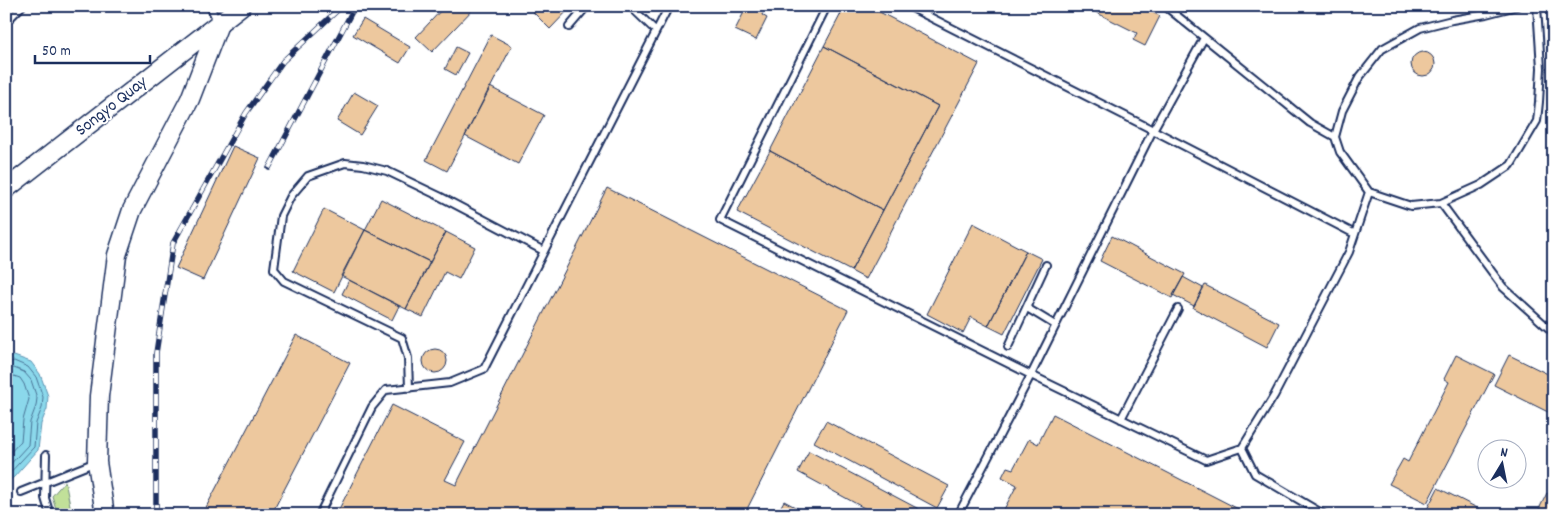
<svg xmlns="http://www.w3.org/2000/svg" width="1560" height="521" viewBox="0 0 1560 521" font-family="Dekko,sans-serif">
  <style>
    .green { fill: #c1e099; stroke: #6e887c }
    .water { fill: #8bd8eb; stroke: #5e94b3 }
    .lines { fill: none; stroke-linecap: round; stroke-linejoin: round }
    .shore { stroke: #487396; stroke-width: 1 }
    .building { fill: #edc89e; stroke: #1b2f5e }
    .service-casing { stroke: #1b2f5e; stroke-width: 10 }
    .secondary-casing { stroke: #1b2f5e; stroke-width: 21 }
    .service { stroke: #fff; stroke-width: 6 }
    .secondary { stroke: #fff; stroke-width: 18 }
    .rail-casing { stroke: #1b2f5e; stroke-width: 5.5 }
    .rail { stroke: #fff; stroke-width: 4; stroke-dasharray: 11; stroke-linecap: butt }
    .labels { text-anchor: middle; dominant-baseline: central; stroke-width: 4; stroke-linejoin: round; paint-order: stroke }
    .street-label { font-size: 18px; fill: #1b2f5e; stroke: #fff }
  </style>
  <rect width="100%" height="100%" fill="#fff"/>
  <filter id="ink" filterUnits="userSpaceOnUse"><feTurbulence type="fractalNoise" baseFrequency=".02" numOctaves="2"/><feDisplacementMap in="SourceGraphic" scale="10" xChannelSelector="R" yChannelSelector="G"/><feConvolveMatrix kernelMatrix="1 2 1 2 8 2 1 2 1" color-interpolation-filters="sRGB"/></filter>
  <g filter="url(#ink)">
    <!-- green -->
    <path class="green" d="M65 481 72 515H58L52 496Z"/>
    <!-- water -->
    <path class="water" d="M14 356 31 362 40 374 48 396 47 409 41 424 38 450 14 477 6 483V358Z"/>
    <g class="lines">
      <!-- shore -->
      <path class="shore" d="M6 363 14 361 28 367 36 377 43 397 42 408 36 423 34 447 6 477
        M6 369 14 368 24 372 31 380 37 398 36 406 30 422 28 445 6 469
        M6 377 14 376 20 378 24 384 29 399 23 420 21 441 6 457"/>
    </g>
    <!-- building -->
    <path class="building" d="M445 6 475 7 432 52 416 37Z
      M527 6H572L550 29Z
      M747 6H766L762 15 767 18 756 40 735 30Z
      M845 6H868L979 64 866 279 851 271 938 106 824 46Z
      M1083 6H1140L1160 16 1145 46 1133 40 1137 33Z
      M363 19 410 47 400 63 353 35Z
      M491 35 512 46 447 171 426 160Z
      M824 46 938 106 883 210 770 151Z
      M456 47 468 53 456 75 445 69Z
      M1411 64a12 12 0 1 1 24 0a12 12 0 1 1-24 0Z
      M490 87 544 115 518 164 465 136Z
      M354 92 378 106 360 135 337 121Z
      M233 146 260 158 203 280 176 268Z
      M770 151 883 210 851 271 737 212Z
      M607 188 848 310 744 515H336L392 405 465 442 445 480 456 485Z
      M381 199 446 232 430 262 365 230Z
      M324 209 365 230 334 292 293 271Z
      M973 223 1026 251 988 326 971 317 963 333 927 314Z
      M365 230 430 262 406 309 341 276Z
      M446 232 475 247 459 279 445 272 423 317 406 309Z
      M1112 236 1185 274 1172 298 1100 261Z
      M1026 251 1042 259 1004 334 988 326Z
      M1183 277 1203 288 1194 306 1173 295Z
      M349 280 399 306 392 320 342 294Z
      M1205 285 1279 323 1267 347 1193 308Z
      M296 335 350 363 271 515H202Z
      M423 361a12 12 0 1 1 24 0a12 12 0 1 1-24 0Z
      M1456 355 1494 374 1427 503 1389 484 1403 459 1408 462 1449 382 1444 379Z
      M1509 355 1554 377V415L1494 385Z
      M1053 414 1250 515H1001L1017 485 1002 477 1007 467 1013 469 1029 439 1038 444Z
      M826 421 949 486 937 508 814 442Z
      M809 451 930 515H877L798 472Z
      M1438 488 1491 515H1424Z
      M1547 493 1554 497V515H1536Z
      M784 501 810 515H776Z"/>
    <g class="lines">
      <defs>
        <path id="service" d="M210 6 218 23
          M630 6 656 31
          M827 6 720 220 1031 375 1206 460 1242 448 1274 396 1349 252 1369 192
          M908 6 1153 130 1031 375 958 515
          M1165 6 1310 123 1335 137
          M1477 6 1486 14
          M1517 6 1486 14 1452 20 1420 28 1382 49 1359 78 1342 111 1335 137 1340 152 1369 192 1411 206 1441 203 1481 185 1511 165 1537 121 1539 102 1541 68 1537 6
          M6 22 22 6
          M569 27 587 6
          M1204 38 1153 130 1355 234
          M1441 203 1503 287 1554 333
          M1027 308 1055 325
          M1008 347 1046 265
          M409 388 408 358 402 338 284 281 274 269 281 216 291 196 308 176 345 163 363 165 387 171 439 196 544 251
          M1121 419 1178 309
          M1242 448 1255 474 1325 515
          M46 455 45 498 50 515
          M21 492 96 462
          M319 515 372 407 386 390 450 383 484 369 669 6"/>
        <path id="secondary" d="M6 189 241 6
          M105 515 97 462 99 396 117 255 132 210 190 99 219 24"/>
      </defs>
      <!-- service casing -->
      <use href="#service" class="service-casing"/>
      <!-- secondary casing -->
      <use href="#secondary" class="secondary-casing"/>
      <!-- service -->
      <use href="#service" class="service"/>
      <!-- secondary -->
      <use href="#secondary" class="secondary"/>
      <defs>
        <path id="rail" d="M269 168 355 6
          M156 515V353L173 243 246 113 283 61 342 6"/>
      </defs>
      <!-- rail casing -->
      <use href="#rail" class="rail-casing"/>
      <!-- rail -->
      <use href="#rail" class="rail"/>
    </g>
  </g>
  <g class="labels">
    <!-- street labels -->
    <g class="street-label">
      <text transform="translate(112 107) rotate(-38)">Songyo Quay</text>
    </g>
  </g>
  <!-- margin -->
  <rect width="1560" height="521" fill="none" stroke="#fff" stroke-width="25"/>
  <rect x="12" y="12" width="1535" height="496" fill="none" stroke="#1b2f5e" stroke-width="2" filter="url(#ink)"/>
  <!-- north arrow -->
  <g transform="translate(1502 464) rotate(10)"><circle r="24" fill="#ffffff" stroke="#a4acbf"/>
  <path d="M0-4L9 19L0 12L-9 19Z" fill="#1b2f5e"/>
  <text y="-8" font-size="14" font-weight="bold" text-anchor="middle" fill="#1b2f5e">N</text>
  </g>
  <!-- scale -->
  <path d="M35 55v8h115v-8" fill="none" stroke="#1b2f5e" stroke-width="2.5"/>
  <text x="42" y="55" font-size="15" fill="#1b2f5e" stroke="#ffffff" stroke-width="4" paint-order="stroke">50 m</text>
</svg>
